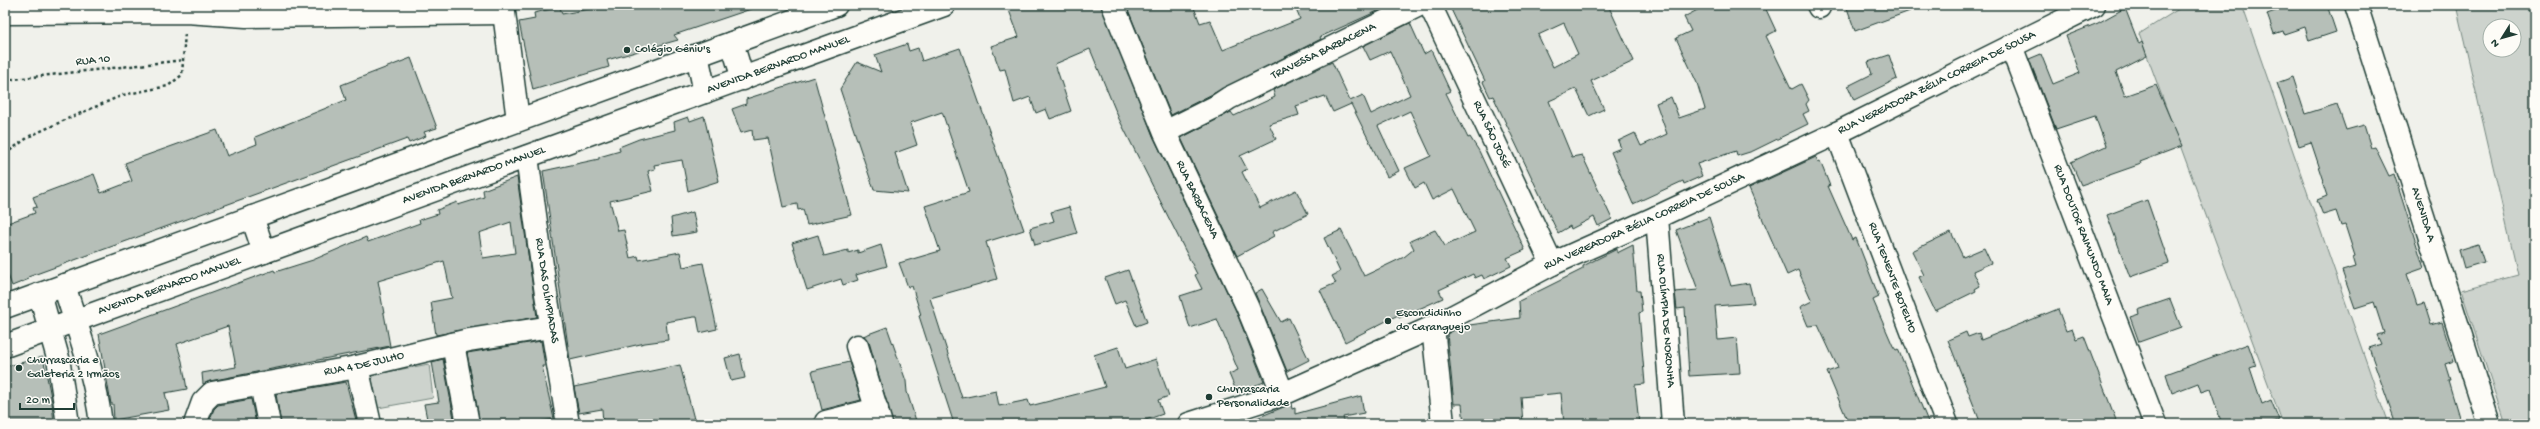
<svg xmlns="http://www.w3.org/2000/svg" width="2540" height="429" viewBox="0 0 2540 429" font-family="'Gochi Hand',sans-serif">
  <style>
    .green { fill: #cdd3cd; stroke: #768880; fill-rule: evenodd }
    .building { fill: #b6bfb8; stroke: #1f3d34; fill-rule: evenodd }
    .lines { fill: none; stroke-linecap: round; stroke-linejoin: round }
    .minor-casing { stroke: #1f3d34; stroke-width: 25 }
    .major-casing { stroke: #1f3d34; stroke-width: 25 }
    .path { stroke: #1f3d34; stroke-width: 2.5; stroke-dasharray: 3 3; stroke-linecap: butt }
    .minor { stroke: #fdfcf7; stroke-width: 22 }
    .major { stroke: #fdfcf7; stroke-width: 22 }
    .poi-dot { fill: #1f3d34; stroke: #fdfcf7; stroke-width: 1.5 }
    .labels { text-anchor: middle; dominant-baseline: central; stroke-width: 3; stroke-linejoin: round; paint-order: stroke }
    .poi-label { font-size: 12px; fill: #1f3d34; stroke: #fdfcf7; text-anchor: start }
    .street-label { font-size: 12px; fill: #1f3d34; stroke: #fdfcf7 }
  </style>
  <rect width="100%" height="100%" fill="#f0f1eb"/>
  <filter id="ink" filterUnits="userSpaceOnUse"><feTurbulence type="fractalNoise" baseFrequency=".025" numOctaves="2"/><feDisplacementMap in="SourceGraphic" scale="8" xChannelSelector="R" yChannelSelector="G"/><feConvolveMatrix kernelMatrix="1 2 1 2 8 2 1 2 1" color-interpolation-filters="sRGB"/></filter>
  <g filter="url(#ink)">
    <!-- green -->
    <path class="green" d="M2185 5H2242L2388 424H2283L2139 34Z
      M2456 5H2535V424H2505L2461 290 2518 275ZM2490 26H2514V50H2490Z
      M429 364 433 398 378 408 371 375Z"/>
    <!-- building -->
    <path class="building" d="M612 5H754V8L674 35 678 40 607 60 609 67 533 90 519 22 535 19 534 13 560 7 562 14Z
      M1007 5H1101L1154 138 1236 311 1264 382 1237 393 1229 374 1238 370 1217 319 1190 328 1180 296 1202 289 1195 275 1197 274 1119 119 1090 49 1055 64 1071 111 1050 119 1046 109 1036 113 1030 97 1014 103 1005 69 1000 70 991 46 1019 37Z
      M1126 5H1193L1200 23 1210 20 1223 50 1300 19 1294 5H1391L1320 37 1321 39 1171 115Z
      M1449 5H1608L1634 61 1591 81 1604 109 1589 116 1576 89 1549 101 1572 157 1582 155 1612 219 1598 226 1594 217 1571 229 1570 226 1558 233 1493 96 1490 97 1483 82 1485 81ZM1564 23 1578 54 1553 67 1538 35Z
      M1707 5H1764L1776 31 1766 36 1790 86 1792 89 1801 84 1809 100 1806 104 1809 111 1803 114 1808 124 1753 151 1737 156 1736 151 1697 164 1702 176 1684 184 1683 181 1633 204 1611 152 1621 148 1618 141 1635 133 1641 146 1667 134 1656 103 1671 97 1679 118 1705 109 1697 83 1676 38 1691 31 1684 17Z
      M1846 5H1920L1921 7 1855 31Z
      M2292 5H2327L2336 32 2309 41 2305 27 2284 34 2283 31 2274 34 2267 14Z
      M2125 8 2139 44 2142 42 2147 56 2116 72 2125 96 2156 85 2182 146 2140 162 2141 164 2081 185 2071 162 2106 146 2095 116 2056 129 2029 59 2041 54 2053 84 2080 73 2066 36 2098 23Z
      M1410 23 1424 54 1431 50 1450 91 1446 93 1468 138 1470 137 1479 151 1525 250 1507 258 1511 266 1484 279 1482 275 1475 278 1473 274 1439 290 1443 298 1399 318 1398 315 1345 342 1320 290 1336 283 1332 276 1340 272 1324 238 1341 230 1364 276 1404 257 1414 249 1410 241 1435 230 1445 246 1475 232 1454 189 1432 200 1424 183 1415 188 1405 168 1431 156 1410 111 1378 126 1399 171 1387 177 1351 104 1333 112 1325 96 1296 106 1299 115 1269 124 1276 139 1240 156 1247 169 1242 172 1260 208 1296 190 1308 214 1272 232 1274 236 1237 256 1181 138 1231 112 1234 116 1275 97 1273 90 1332 62 1350 101 1363 95 1371 114 1410 95 1390 51 1370 60 1363 46Z
      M907 44 909 51 918 48 922 61 960 48 1024 230 986 242 997 279 930 298 962 398 996 391 999 406 1028 400 1030 406 1105 387 1094 355 1118 347 1125 369 1156 359 1169 396 1158 400 1163 414 1134 424H954L919 316 921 315 912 286 908 287 899 263 940 251 925 206 969 192 942 112 910 123 917 145 895 153 908 193 874 190 840 89 857 62 881 72 875 55Z
      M1889 55 1897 79 1854 100 1848 86 1872 74 1868 62Z
      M411 58 437 128 424 132 426 136 409 143 407 139 28 277 29 279 12 286 5 267V224L35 213 33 208 37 207 33 197 94 174 101 193 132 181 125 163 217 130 227 156 257 144 255 137 346 100 341 85Z
      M814 77 852 215 807 225 803 209 798 210 797 204 783 207 768 138 753 140 752 130 741 133 732 109 746 104V99Z
      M2293 77 2305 114 2337 104 2346 130 2364 125 2371 148 2375 147 2389 176 2394 174 2424 268 2407 274 2417 305 2424 303 2431 325 2442 322 2454 361 2445 364 2450 380H2448L2461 424H2396L2369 348 2381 344 2377 335 2384 333 2374 302 2355 308 2342 271 2356 267 2353 257 2355 256 2345 225 2341 226 2336 211 2323 215 2317 200 2327 196 2322 181H2324L2311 142 2299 146 2277 83Z
      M704 116 719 181 688 191 682 160 654 165 655 169 648 171 653 191 610 201 618 231 624 230 630 258 638 256 639 260 680 252 683 267 703 263 717 329 700 333 697 317H694L666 322 668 340 645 343 570 360 543 171 599 159V157L620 151 619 147 639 139 675 130 674 122 688 117 690 121Z
      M1816 157 1818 162 1820 161 1830 186H1828L1852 240 1856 238 1879 297 1873 300 1893 346 1896 350 1898 349 1929 424H1849L1827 372 1838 368 1818 325 1808 326 1800 307 1812 301 1798 270 1787 275 1749 188Z
      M517 177 537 317 436 335 431 302 452 298 444 261 378 281 390 346 210 381 203 384 202 373 236 367 228 326 177 344 182 361 187 389 165 393 169 410 114 420 113 404H111L99 334 274 270 275 272 313 260 366 237 368 242 420 223 419 220 438 214 437 210 457 202 458 205 484 197 483 190ZM511 222 515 253 483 258 479 233Z
      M2147 200 2169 263 2130 277 2107 215Z
      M1069 207 1077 233 1035 245 1030 228 1054 221 1051 212Z
      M693 212 697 232 673 236 671 218Z
      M1709 217 1731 286 1749 283 1754 303 1715 306 1718 340 1737 338 1740 373 1689 376 1685 308 1677 309 1675 292 1698 290 1676 230Z
      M1951 232 1963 257 1984 248 1991 263 1973 271 1980 286 1975 289 1976 291 1935 311 1919 277 1924 275 1912 251Z
      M818 235 824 256 848 250V253L858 250V253L881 245 887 266 856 275 858 280 843 285 841 279 807 290 792 243Z
      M2478 244 2484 262 2464 268 2459 250Z
      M1633 245 1637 291H1640L1642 312 1639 313 1645 384 1635 385 1639 424H1564L1561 393 1521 397 1523 424H1464L1462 404H1454L1447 334 1462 326 1520 318 1519 301 1583 269V266L1617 249V253Z
      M1128 270 1147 322 1136 326 1125 300 1115 304 1105 278Z
      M1262 289 1281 322 1289 318 1309 360 1287 371 1255 293Z
      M2170 299 2181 327 2139 342 2130 317 2139 314 2138 310Z
      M2058 309 2066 331 2072 329 2076 339 2084 336 2116 420 2107 424H1981L1948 340 1966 332 1968 337 1979 333 1981 340Z
      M887 327 906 381 907 392 917 424H893L869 342 863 336Z
      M541 341 545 366H542L554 419 526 424H480L467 353Z
      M2248 344 2256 366 2250 368 2262 404 2271 400 2279 420 2268 424H2222L2210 389 2201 392 2198 383 2172 393 2166 374Z
      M740 354 745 378 731 381 725 358Z
      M43 357 52 402 54 424H5V367Z
      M443 359 455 424H428L424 404 439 402 432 362Z
      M849 362 861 400 822 410 812 371Z
      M680 365 694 419 672 424H603L602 409 579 413 574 387Z
      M346 382 357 424H281L276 394Z
      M1361 396 1364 413 1343 417 1345 424H1242L1291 404 1292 409 1295 408V414Z
      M251 399 256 424H208L214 409 218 405Z"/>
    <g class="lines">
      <defs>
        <g id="minor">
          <path d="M503 5 518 120"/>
          <path id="s1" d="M1113 5 1165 133 1247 306 1283 394"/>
          <path id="s2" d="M1430 5 1552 264"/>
          <path d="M1818 5 1819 7"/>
          <path id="s3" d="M2356 5 2489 424"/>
          <path d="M5 13 186 12 246 16 504 13"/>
          <path id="s4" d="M2011 46 2155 424"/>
          <path id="s5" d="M1165 132 1217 106 1229 98 1419 5"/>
          <path id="s6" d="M1837 133 1947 424"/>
          <path id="s7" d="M527 157 546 294 568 424"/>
          <path id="s8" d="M1657 217 1673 424"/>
          <path d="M1433 327 1443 424"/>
          <path d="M453 344 468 424"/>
          <path d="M857 346 881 424"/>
          <path d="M357 367 370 424"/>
          <path d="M261 384 269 424"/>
          <path d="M826 422 877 409"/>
          <path id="s9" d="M195 424 203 402 212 393 357 367 469 340 551 327"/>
          <path id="s10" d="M1189 424 1283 394 1433 327 1552 264 1657 217 1837 133 2094 5"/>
        </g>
        <g id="major">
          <path d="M732 43 743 79"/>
          <path d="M697 55 705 92"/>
          <path d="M252 217 264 252"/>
          <path d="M64 285C79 334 95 373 101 424"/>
          <path d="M40 294 58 358 68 424"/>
          <path d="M5 307 836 5"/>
          <path id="s11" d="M5 346 944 5"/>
        </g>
      </defs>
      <!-- minor casing -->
      <use href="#minor" class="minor-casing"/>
      <!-- major casing -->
      <use href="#major" class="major-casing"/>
      <!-- path -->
      <path class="path" d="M5 80 184 60
        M5 154 30 136 67 119 123 95 168 86 182 75 185 32"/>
      <!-- minor -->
      <use href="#minor" class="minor"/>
      <!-- major -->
      <use href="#major" class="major"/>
    </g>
  </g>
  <!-- markers -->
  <g class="poi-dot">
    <circle cx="627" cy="50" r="4"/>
    <circle cx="1388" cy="321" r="4"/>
    <circle cx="19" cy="368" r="4"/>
    <circle cx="1209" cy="397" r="4"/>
  </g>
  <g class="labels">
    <!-- poi labels -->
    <g class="poi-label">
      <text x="635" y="50">Colégio Gêniu's</text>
      <text x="1396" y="314">Escondidinho<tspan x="1396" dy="14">do Caranguejo</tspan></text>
      <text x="27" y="361">Churrascaria e<tspan x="27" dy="14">Galeteria 2 Irmãos</tspan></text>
      <text x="1217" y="390">Churrascaria<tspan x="1217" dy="14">Personalidade</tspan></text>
    </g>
    <!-- street labels -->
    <g class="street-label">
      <text stroke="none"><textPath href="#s5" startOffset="178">TRAVESSA BARBACENA</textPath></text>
      <text transform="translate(93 61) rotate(-6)">RUA 10</text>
      <text stroke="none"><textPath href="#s11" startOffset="823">AVENIDA BERNARDO MANUEL</textPath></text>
      <text stroke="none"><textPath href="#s10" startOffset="823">RUA VEREADORA ZÉLIA CORREIA DE SOUSA</textPath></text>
      <text stroke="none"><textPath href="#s2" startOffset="143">RUA SÃO JOSÉ</textPath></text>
      <text stroke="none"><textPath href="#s11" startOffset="499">AVENIDA BERNARDO MANUEL</textPath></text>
      <text stroke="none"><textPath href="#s1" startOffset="212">RUA BARBACENA</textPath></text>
      <text stroke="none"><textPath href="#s3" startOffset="220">AVENIDA A</textPath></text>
      <text stroke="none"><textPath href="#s10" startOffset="499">RUA VEREADORA ZÉLIA CORREIA DE SOUSA</textPath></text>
      <text stroke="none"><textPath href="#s4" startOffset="202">RUA DOUTOR RAIMUNDO MAIA</textPath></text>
      <text stroke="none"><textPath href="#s6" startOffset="155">RUA TENENTE BOTELHO</textPath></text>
      <text stroke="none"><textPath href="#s11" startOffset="175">AVENIDA BERNARDO MANUEL</textPath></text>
      <text stroke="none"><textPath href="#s7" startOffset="135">RUA DAS OLÍMPIADAS</textPath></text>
      <text stroke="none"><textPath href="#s8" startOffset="104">RUA OLÍMPIA DE NORONHA</textPath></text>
      <text stroke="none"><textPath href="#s9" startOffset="191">RUA 4 DE JULHO</textPath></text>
    </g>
  </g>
  <!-- margin -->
  <rect width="2540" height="429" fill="none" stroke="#fdfcf7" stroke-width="20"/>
  <rect x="10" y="10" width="2520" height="409" fill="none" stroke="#1f3d34" stroke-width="1.5" filter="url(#ink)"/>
  <!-- north arrow -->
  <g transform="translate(2502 38) rotate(233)"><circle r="19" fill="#fdfcf7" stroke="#a4b0a9"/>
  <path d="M0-3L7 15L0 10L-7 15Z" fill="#1f3d34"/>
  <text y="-6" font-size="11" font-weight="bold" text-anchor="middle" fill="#1f3d34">N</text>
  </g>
  <!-- scale -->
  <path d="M20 403v6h54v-6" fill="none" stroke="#1f3d34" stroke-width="2"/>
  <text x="26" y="403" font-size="12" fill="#1f3d34" stroke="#fdfcf7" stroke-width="3" paint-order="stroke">20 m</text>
</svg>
